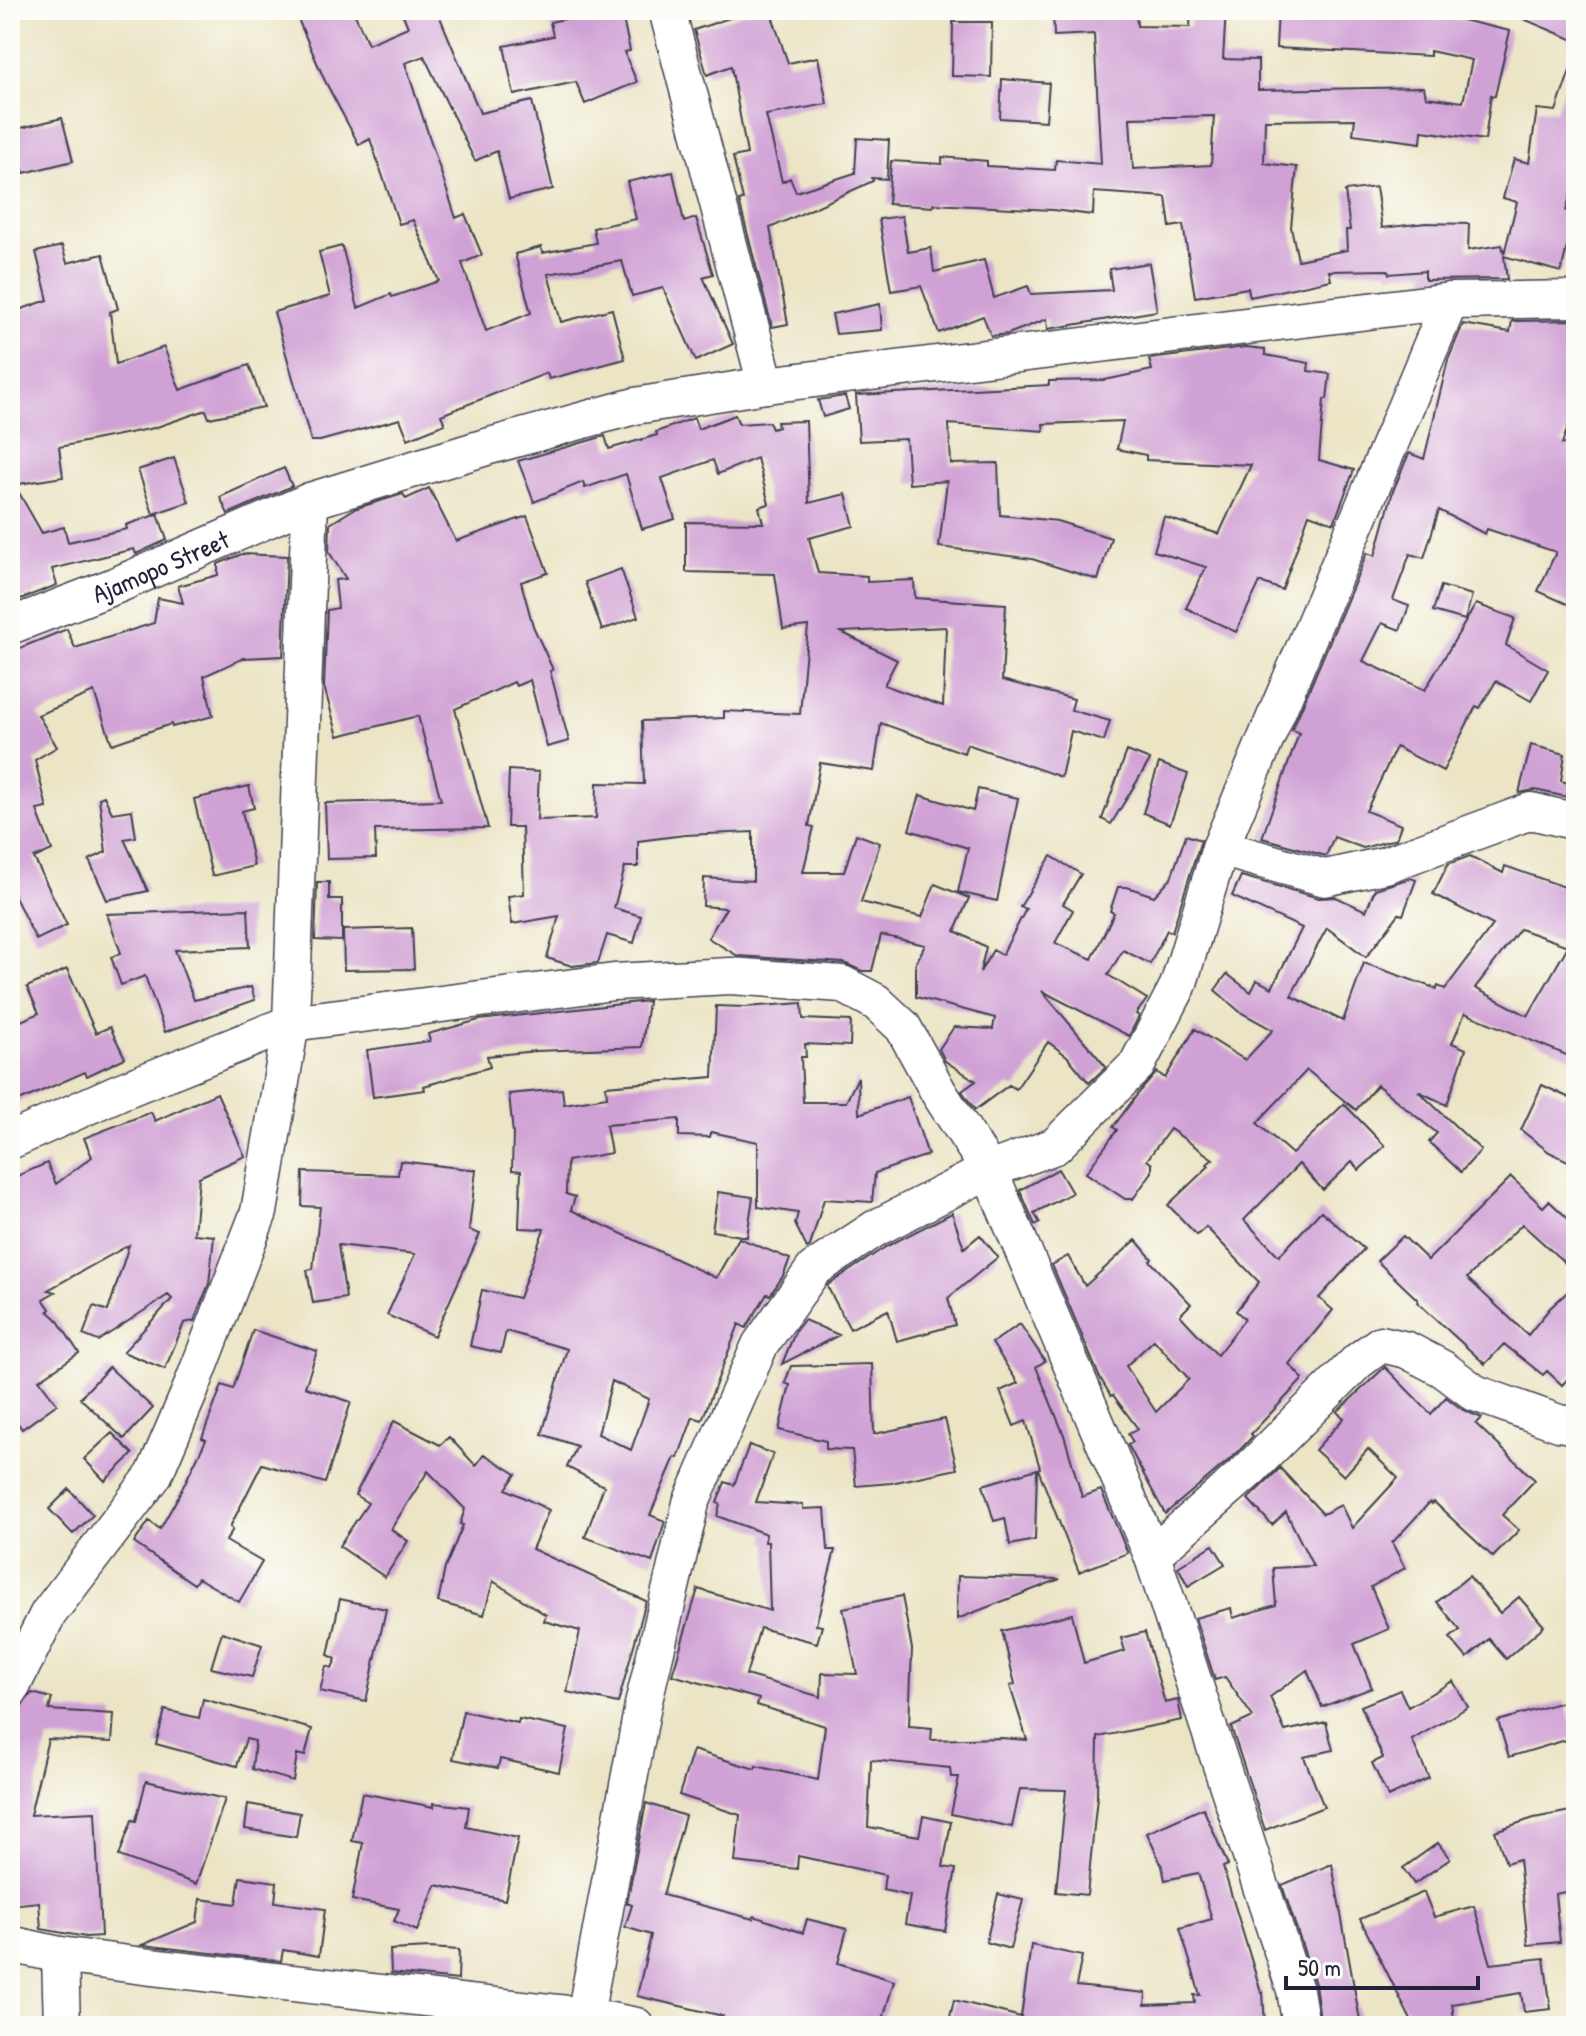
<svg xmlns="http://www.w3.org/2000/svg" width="1586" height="2036" viewBox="0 0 1586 2036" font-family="'Patrick Hand',sans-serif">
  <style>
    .building { fill: #d0a1d5; fill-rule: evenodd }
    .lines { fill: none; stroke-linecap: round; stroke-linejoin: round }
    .minor-casing { stroke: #403f50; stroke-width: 39 }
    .minor { stroke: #fff; stroke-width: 36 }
    .labels { text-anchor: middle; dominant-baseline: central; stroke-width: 7; stroke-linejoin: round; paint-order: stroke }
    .street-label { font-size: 26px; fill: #22223b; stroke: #fdfcf7 }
  </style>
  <rect width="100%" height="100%" fill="#fdfcf7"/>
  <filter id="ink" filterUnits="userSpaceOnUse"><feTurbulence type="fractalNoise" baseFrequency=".0125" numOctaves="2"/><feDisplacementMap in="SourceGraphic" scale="16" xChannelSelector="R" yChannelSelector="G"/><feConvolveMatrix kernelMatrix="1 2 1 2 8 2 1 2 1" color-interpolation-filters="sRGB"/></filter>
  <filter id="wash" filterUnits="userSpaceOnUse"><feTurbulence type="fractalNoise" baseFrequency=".006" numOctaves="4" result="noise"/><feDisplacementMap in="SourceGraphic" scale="32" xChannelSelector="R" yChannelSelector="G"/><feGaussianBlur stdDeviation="1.8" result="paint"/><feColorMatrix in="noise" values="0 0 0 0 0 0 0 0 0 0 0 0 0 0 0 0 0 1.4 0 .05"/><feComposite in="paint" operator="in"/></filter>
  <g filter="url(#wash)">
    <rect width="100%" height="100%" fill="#ebe4c5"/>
    <g id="blocks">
      <!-- building -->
      <path class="building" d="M294 10H353L368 44 408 27 401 10H437L480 113 532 101 553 189 509 199 497 151 475 161 424 56 405 63 456 218 465 214 482 255 462 263 486 331 531 313 515 254 541 247 542 253 596 243 593 228 636 219 627 182 673 172 684 222 696 218 713 274 703 277 733 344 696 361 663 288 632 296 622 261 548 274 561 322 612 309 625 359 549 379 547 373 441 415 445 424 408 439 400 419 320 441H311L274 312 330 296 319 252 342 246 358 308 391 294 392 297 439 281 413 220 399 224 370 139 359 145 325 81Z
        M566 10H621L630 51 624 52 637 82 585 104 576 82 514 95 504 46 553 36 550 22 569 18Z
        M753 10H770L788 63 818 57 827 104 766 115 782 182 790 178 796 192 855 173 857 138 889 140 887 179 872 178 873 181 770 228 788 324 772 327 739 201 743 200 733 157 747 154 731 66 707 75 694 30Z
        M1053 10H1136L1137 26 1190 27 1191 10H1226L1223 59 1258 60V90L1424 87 1426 97 1463 102 1472 60 1430 51V56L1276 48 1278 10H1437L1436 14 1510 31 1495 96 1491 95 1485 140 1422 131 1421 143 1353 134 1355 119 1265 120 1264 163 1297 167 1291 227 1298 260 1347 250 1346 230H1350L1345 191 1376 187 1382 228 1426 223 1469 224 1468 250 1502 245 1504 254 1517 202 1503 198 1514 159 1529 163 1537 109 1556 111 1573 62H1576V175L1566 211 1575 213 1561 272 1504 256 1507 279 1425 280V271L1389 274 1388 270 1329 271 1331 280 1250 297 1248 288 1195 297 1183 225 1170 227 1166 197 1094 192 1093 215 1053 210 933 204V207L888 204 891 161 942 164V157L987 161V166L1055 170 1056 160 1101 164 1094 34 1054 36ZM1214 116 1211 165 1133 169 1130 118Z
        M1502 10H1576V41Z
        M953 22H992L991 77 952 76Z
        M1002 79 1049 83 1046 121 1000 118Z
        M62 118 73 161 24 173 13 130Z
        M902 216 908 252 931 248 934 272 984 260 994 298 1028 286 1031 294 1112 290 1109 269 1149 263 1157 311 1048 329 1047 319 1008 334 991 336 983 316 939 333 921 286 891 291 879 219Z
        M62 246 67 263 103 254 118 309 110 312 116 364 164 347 180 390 249 365 264 407 209 418 206 410 154 428 59 447 63 477 19 484 10 429V313L48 300 36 252Z
        M880 304 882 330 836 334 832 314Z
        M1576 320V403L1562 444 1576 445V608L1538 591 1556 552 1487 529 1485 534 1439 510 1424 558 1410 554 1393 600 1409 606 1400 630 1382 623 1363 661 1425 690 1476 604 1515 618 1506 645 1548 670 1531 701 1496 681 1480 708 1476 706 1443 771 1396 747 1366 811 1401 825 1396 839 1363 848 1334 837 1326 856 1262 838 1299 733 1292 730 1367 553 1375 556 1393 491 1409 453 1424 459 1448 360 1463 324 1510 332 1512 321Z
        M1246 347 1265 349V355L1309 363 1308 371 1330 374 1327 399H1324L1319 460 1354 470 1334 523 1309 514 1282 590 1260 582 1236 632 1186 608 1206 567 1154 551 1164 517 1219 534 1251 465 1146 460V455L1117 449 1123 421 1043 424 1044 431 949 424 951 464 998 463 1000 515 1057 521 1111 538 1098 580 1032 559 939 547 947 481 909 484 906 439 859 441 856 395 1049 385V381L1105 380 1152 370 1149 359Z
        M845 396 849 409 823 417 818 400Z
        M735 415 739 424 769 422 772 429 778 427 777 422 806 421 809 503 846 494 854 526 809 538 818 573 867 576V582L914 580 915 598 1006 604 1002 680 1074 699 1071 710 1110 721 1104 741 1071 731 1061 777 967 744 964 753 881 723 874 771 820 763 809 826 814 827 803 872H844L856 834 880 843 861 902 922 917 935 884 969 898 955 931 986 947 980 972 993 950 1002 955 1026 909 1020 907 1051 856 1081 874 1063 904 1073 910 1055 943 1092 959 1114 913 1110 911 1118 887H1127L1154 896 1171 878 1186 835 1201 840 1172 932 1167 930 1150 964 1123 950 1108 975 1147 999 1136 1014 1139 1016 1129 1036 1042 991 1106 1067 1089 1083 1067 1056 1048 1042 1016 1089 1009 1085 975 1110 962 1091 976 1081 945 1061 939 1049 954 1027 993 1029 995 1018 916 997V963L925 945 881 935 872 971H862L844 963 738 956 708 938 726 908 703 906 704 878 753 881V832L685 835 638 841V867H625L614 908 641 916 634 943 607 935 598 963 572 966 547 958 559 916 512 924 508 896 524 894 522 827H507L509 770 539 772 537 820 596 818 597 783 644 784 642 721 724 718V711L800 714 808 626 783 629 775 574 686 572V522L763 523 759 507 769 504 757 458 718 474 713 460 662 478 675 519 642 529 626 474 585 488 583 482 534 502 518 461 605 436 609 449 657 435 656 432 694 418 698 429ZM946 627 943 706 884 685 897 660 841 632Z
        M174 458 189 502 153 514 138 470Z
        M284 468 292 486 228 514 220 497Z
        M10 477 42 533 64 527 68 542 127 529 126 525 158 514 167 540 136 554 134 549 52 569 57 585 10 603Z
        M429 488 456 541 527 516 548 573 521 582 533 626 553 670 550 671 569 741 547 747 530 680 516 686 514 682 455 709 488 828 375 830 376 858 327 859 325 803 441 800 418 716 338 736 324 687 327 610 338 608 335 580 346 579 329 552 330 524 354 509 403 494 406 499Z
        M242 554 287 556 283 656 244 658 204 676 213 716 172 727 171 724 112 744 94 692 38 715 57 747 35 760 47 808 37 810 52 850 34 858 67 925 36 940 10 887V652L67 629 75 648 154 623 158 598 183 603 178 586 218 575V564Z
        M621 569 638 617 602 630 585 582Z
        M1441 586 1472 595 1465 620 1433 611Z
        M1531 745 1565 754 1561 781 1575 785 1572 798 1535 790 1519 793Z
        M1127 751 1150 760 1111 824 1102 819Z
        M1159 763 1188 774 1170 824 1143 813Z
        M249 786 254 808 242 811 254 866 212 876 194 799Z
        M978 789 1018 798 997 901 958 892 968 848 909 830 920 795 973 811Z
        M104 796 112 813 132 810 136 837 124 839 148 891 107 900 89 860 106 852 99 798Z
        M1470 856 1503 873 1505 866 1576 891V1059L1465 1013 1452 1043 1466 1049 1447 1105 1418 1091 1481 1150 1461 1172 1429 1142 1437 1133 1377 1085 1356 1110 1307 1070 1257 1123 1292 1154 1344 1104 1385 1146 1359 1170 1352 1162 1323 1190 1299 1164 1244 1220 1279 1256 1321 1211 1364 1249 1319 1298 1333 1310 1289 1364 1303 1379 1251 1434 1253 1436 1236 1454 1165 1514 1128 1445 1133 1442 1128 1434 1138 1429 1113 1395 1111 1396 1099 1376 1052 1265 1068 1256 1085 1286 1136 1240 1152 1259 1150 1261 1191 1304 1180 1315 1217 1355 1245 1319 1236 1311 1259 1282 1206 1227 1197 1235 1168 1205 1209 1166 1207 1164 1213 1159 1170 1129 1147 1160 1152 1164V1172L1133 1199H1125L1086 1173 1117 1130 1113 1127 1137 1095 1157 1072 1165 1078 1195 1029 1245 1060 1273 1030 1240 1012 1215 990 1227 974 1251 992 1257 980 1272 988 1302 928 1232 896 1241 876 1319 898 1336 897 1366 911 1375 889 1411 878 1416 880 1403 915 1399 914 1366 957 1327 928 1322 937 1291 996 1343 1021 1364 963 1437 989 1438 986 1445 989 1493 925 1433 894 1448 864ZM1520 929 1568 946 1528 1016 1475 988ZM1154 1340 1189 1379 1156 1412 1126 1366Z
        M317 882H329V899H342V941L315 940Z
        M248 909 250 947 175 950 194 1000 251 987 255 1000 165 1032 145 976 121 985 111 957 121 953 107 914Z
        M412 928 414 969 344 970 343 930Z
        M67 969 96 1033 110 1027 125 1058 87 1076 85 1072 10 1105V1026L39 1013 27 987Z
        M648 1001 642 1047 536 1051 487 1056 490 1067 424 1086 425 1090 373 1097 367 1050 430 1041 428 1034 479 1020Z
        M802 1003 803 1019 851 1021 850 1046 805 1044 806 1057H801L803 1102H846L858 1077 859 1114 908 1097 928 1155 875 1173 872 1202 824 1199 810 1246 807 1248 795 1224 798 1213 758 1207V1142L711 1132 710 1137 679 1136V1119L606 1125 611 1153 567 1161 566 1194 575 1197 571 1210 716 1278 739 1238 790 1259 783 1276 770 1295 767 1294 746 1328 739 1324 702 1420 693 1417 678 1458 675 1457 650 1515 665 1521 652 1562 585 1537 604 1486 567 1467 577 1446 542 1434 567 1349 506 1331 501 1353 470 1346 482 1290 519 1298 544 1229 519 1228 521 1171 512 1170 513 1134 509 1094 562 1089 564 1104 607 1097 606 1086 713 1077 716 1006 745 1007ZM612 1381 649 1399 631 1450 598 1434Z
        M1542 1085 1576 1101V1165L1549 1152 1521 1130Z
        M217 1093 245 1156 199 1177 194 1234 214 1236 209 1284 194 1321 184 1323 165 1369 123 1352 172 1299 168 1295 98 1341 83 1335 94 1306 108 1311 129 1245 48 1290 55 1292 43 1299 50 1309 48 1311 56 1318 79 1353 39 1380 57 1404 22 1429 10 1412V1179L47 1163 56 1184 92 1157 84 1138 151 1112 155 1121Z
        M400 1161 476 1170 469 1230 480 1234 434 1336 387 1315 415 1254 338 1245 346 1298 313 1303 307 1270 313 1269 320 1207 302 1206 303 1172 398 1175Z
        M1058 1169 1072 1193 1034 1213 1040 1223 1035 1225 1020 1190Z
        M1511 1177 1543 1207 1549 1201 1576 1226V1273L1522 1224 1467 1278 1528 1335 1550 1308 1576 1284V1370L1562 1385 1547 1371 1543 1375 1504 1344 1485 1364 1417 1302 1418 1300 1377 1261 1403 1236 1428 1260Z
        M718 1192 753 1197 747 1237 712 1231Z
        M952 1213 964 1248 980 1235 998 1257 948 1298 955 1325 897 1341 888 1310 850 1329 827 1286 829 1284 887 1246Z
        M804 1320 839 1335 782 1364 796 1330Z
        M1020 1324 1045 1361 1036 1367 1064 1435 1082 1497 1101 1490 1128 1553 1079 1572 1038 1469 1040 1468 1026 1421 1014 1426 1000 1391 1018 1383 992 1343Z
        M253 1330 317 1351 305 1387 351 1402 325 1483 262 1464 230 1527 233 1529 226 1541 262 1562 239 1602 198 1578 194 1584 134 1543 149 1521 160 1529 178 1497 206 1440 202 1438 222 1385 233 1389Z
        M872 1364 874 1434 945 1419 957 1469 891 1483 856 1486 852 1450 826 1449V1441L779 1430 790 1385 785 1383 791 1366Z
        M109 1367 153 1408 124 1439 80 1398Z
        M1385 1367 1431 1414 1446 1397 1463 1410 1482 1418 1476 1424 1535 1480 1502 1515 1519 1530 1493 1557 1434 1502 1432 1504 1430 1502 1392 1543 1405 1568 1371 1587 1389 1629 1354 1644 1372 1688 1322 1707 1307 1670 1270 1697 1285 1731 1326 1722 1333 1750 1304 1757 1324 1807 1265 1830 1231 1727 1253 1717 1225 1677 1215 1680 1195 1618 1231 1608 1233 1618 1276 1605 1273 1568 1313 1566 1286 1512 1272 1525 1248 1499 1280 1468 1323 1514 1341 1505 1352 1528 1398 1478 1368 1449 1344 1476 1315 1450 1344 1418 1337 1412Z
        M394 1421 440 1445 449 1437 476 1466 484 1454 516 1474 506 1489 549 1510 532 1549 646 1601 618 1703 567 1692 580 1631 544 1621 546 1615 493 1581 484 1615 438 1602 445 1568 463 1525 460 1524 465 1509 428 1471 391 1529 408 1541 385 1577 339 1546 368 1503 355 1495Z
        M112 1433 133 1454 105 1481 84 1459Z
        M749 1445 773 1454 756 1502 803 1505V1509L825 1508 828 1550H835L816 1625 822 1626 817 1643 760 1628 746 1675 821 1697 822 1673 857 1674 843 1608 902 1596 912 1649 909 1726 932 1728 931 1740 1001 1738 1027 1740 1010 1686 1015 1684 1002 1631 1072 1614 1084 1663 1125 1651 1121 1638 1145 1632 1165 1703 1178 1700 1182 1720 1098 1737 1097 1797 1087 1895 1056 1892 1066 1790 1020 1789 1012 1827 951 1814 959 1777H951L950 1768 871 1760 868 1827 919 1836 923 1816 951 1822 943 1867 956 1869 945 1931 905 1924 910 1896 883 1890 885 1875 798 1856 797 1869 735 1862 740 1815 679 1795 693 1750 755 1769 756 1766 818 1780 825 1726 757 1705 759 1699 672 1675 698 1589 770 1611 768 1542H765L766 1534 717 1516 720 1504 717 1503 725 1482 734 1485Z
        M1037 1469 1035 1540 1010 1545 1005 1518 994 1521 983 1485Z
        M69 1489 93 1515 73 1534 49 1509Z
        M1213 1545 1225 1564 1188 1586 1178 1567Z
        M958 1576 1060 1579 957 1619Z
        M1469 1576 1500 1613 1519 1597 1544 1626 1506 1659 1489 1639 1467 1658 1450 1638 1460 1630 1437 1602Z
        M340 1599 386 1609 366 1701 320 1691 326 1666 332 1668 336 1659 328 1655Z
        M222 1632 262 1645 252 1677 211 1668Z
        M1453 1681 1468 1707 1412 1740 1429 1778 1388 1797 1372 1763 1383 1758 1361 1706 1400 1690 1408 1707Z
        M32 1693 52 1698 49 1710 114 1714 112 1742 48 1739 30 1815 95 1812 101 1936 86 1937 41 1929 39 1902 10 1905V1746L20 1708Z
        M203 1699 312 1729 305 1756 297 1754 293 1781 252 1769 255 1741 246 1739 237 1766 156 1744 165 1710 199 1718Z
        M1565 1701 1576 1737 1509 1757 1498 1721Z
        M463 1711 518 1723 519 1719 568 1729 559 1772 500 1759 498 1768 453 1759Z
        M146 1781 225 1799 196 1884 119 1856 132 1820 136 1821Z
        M362 1793 434 1807V1803L469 1807 466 1827 518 1838 505 1900 436 1885 417 1931 394 1921 399 1909 352 1900 363 1843 352 1841Z
        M646 1803 685 1816 663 1895 753 1919 754 1916 803 1933 807 1919 847 1929 838 1963 894 1981 881 2026H736L721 2021 723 2016 637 1996 651 1935 625 1927 632 1905 627 1903Z
        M248 1804 300 1813 296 1837 245 1829Z
        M1203 1808 1228 1865 1223 1867 1261 1992H1263L1265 2026H948L954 2000 1021 2017 1031 1945 1082 1956 1076 1986 1146 1993 1145 2005 1195 2003 1194 1995H1200L1180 1928 1212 1919 1198 1873 1165 1880 1162 1866 1147 1833Z
        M1576 1810V1890L1555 1894 1560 1942 1528 1945 1519 1859 1506 1863 1495 1831 1534 1818Z
        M1438 1843 1450 1859 1414 1884 1403 1868Z
        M1332 1864 1361 2026H1321L1315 1984 1282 1885Z
        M240 1877 277 1882 275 1902 325 1909 319 1956 283 1950 281 1961 142 1945 197 1922 200 1899 236 1904Z
        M1424 1892 1434 1917 1474 1906 1491 1964 1544 1958 1551 2009 1524 2012 1521 1993 1452 2004 1455 2026H1414L1360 1919Z
        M998 1894 1023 1900 1010 1949 986 1942Z
        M430 1948 459 1950 458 1980 391 1973 390 1950Z"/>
    </g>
  </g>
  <g filter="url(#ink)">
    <use href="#blocks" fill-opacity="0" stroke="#403f50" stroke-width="2"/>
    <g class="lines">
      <defs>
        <g id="minor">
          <path d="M667 10 766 385"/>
          <path id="s1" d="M10 626 117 585 310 501 486 447 635 406 766 385 1450 301 1576 299"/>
          <path d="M1220 848 1325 878 1385 865 1531 811 1573 821 1576 818"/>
          <path d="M10 1141 119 1092 291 1023 614 982 730 976 842 984 876 1002 903 1027 939 1093 989 1170 1152 1555 1295 1990 1301 2026"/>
          <path d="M1152 1555 1250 1469 1358 1361 1381 1344 1407 1350 1443 1369 1475 1393 1559 1423 1576 1426"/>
          <path d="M10 1690 48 1614 154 1475 190 1391 259 1212 291 1023 310 501"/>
          <path d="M10 1944 60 1955 151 1967 585 2016 636 2026"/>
          <path d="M60 1955 62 2026"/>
          <path d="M585 2016 643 1705 691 1503 760 1345 814 1269 876 1228 989 1170 1055 1146 1137 1065 1178 986 1220 848 1450 301"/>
        </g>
      </defs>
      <!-- minor casing -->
      <use href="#minor" class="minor-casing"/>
      <!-- minor -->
      <use href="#minor" class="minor"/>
    </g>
  </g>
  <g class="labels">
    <!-- street labels -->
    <g class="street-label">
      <text stroke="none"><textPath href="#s1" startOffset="162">Ajamopo Street</textPath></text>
    </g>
  </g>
  <!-- margin -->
  <rect width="1586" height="2036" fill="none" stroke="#fdfcf7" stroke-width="40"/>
  <!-- scale -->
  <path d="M1286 1976v12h192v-12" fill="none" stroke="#22223b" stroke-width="4"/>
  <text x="1298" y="1976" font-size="24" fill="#22223b" stroke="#fdfcf7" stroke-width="6" paint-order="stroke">50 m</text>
</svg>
